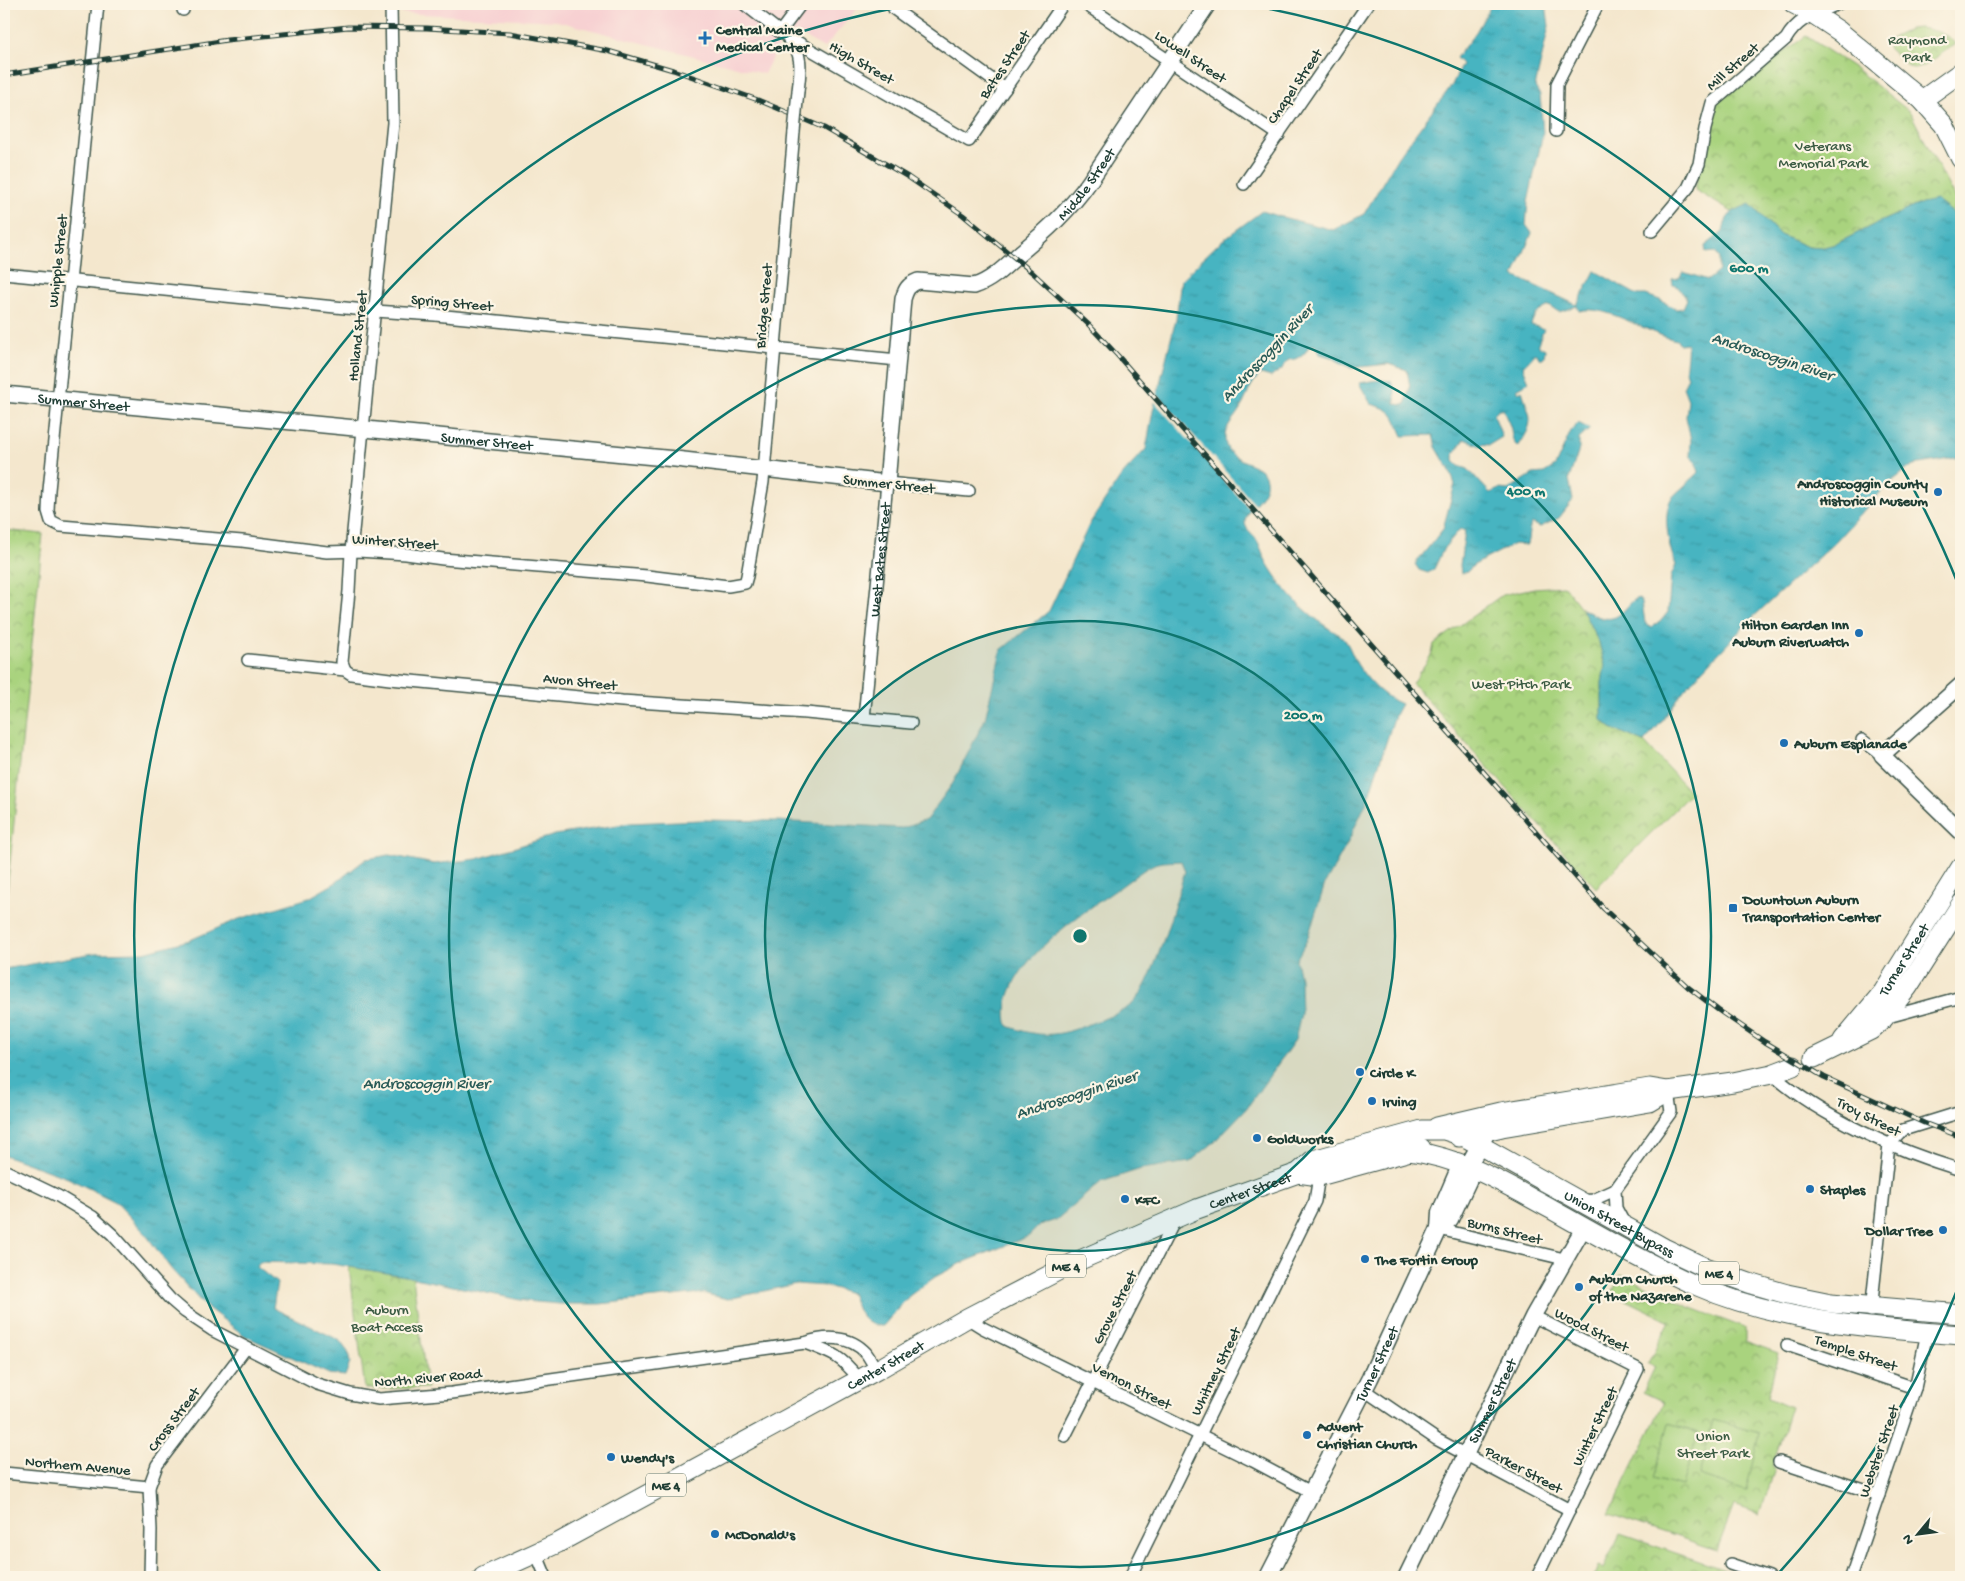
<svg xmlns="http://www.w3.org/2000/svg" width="1965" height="1581" font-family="'Gochi Hand',sans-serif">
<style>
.built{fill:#f7cfd1}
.park{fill:url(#park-crowns);stroke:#648859}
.pitch{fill:#a9d37e;stroke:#648859}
.water{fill:url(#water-ripples);stroke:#32787a;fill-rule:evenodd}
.pier{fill:#f4e7cd}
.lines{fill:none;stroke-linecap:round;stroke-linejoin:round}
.minor-casing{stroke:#3f564b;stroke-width:14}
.tertiary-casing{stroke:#3f564b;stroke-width:18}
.secondary-casing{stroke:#3f564b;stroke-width:19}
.trunk-casing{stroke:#3f564b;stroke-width:21}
.minor{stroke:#fff;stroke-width:11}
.tertiary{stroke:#fff;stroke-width:15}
.secondary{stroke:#fff;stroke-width:16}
.trunk{stroke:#fff;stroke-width:19}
.rail-casing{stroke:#1f3d34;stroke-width:5}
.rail{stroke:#fcf5e5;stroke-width:3;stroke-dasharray:9;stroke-linecap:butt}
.minor-bridge-casing{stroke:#3f564b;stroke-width:14;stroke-linecap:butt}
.minor-bridge{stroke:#fff;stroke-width:11}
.ring{fill:none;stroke:#0f766e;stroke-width:2.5}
.poi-dot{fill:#1f6fb2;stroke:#fcf5e5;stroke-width:2}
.labels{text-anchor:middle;stroke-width:4.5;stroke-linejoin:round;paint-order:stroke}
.shield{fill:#fcf5e5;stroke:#617469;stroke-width:1}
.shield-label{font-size:14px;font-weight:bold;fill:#1f3d34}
.poi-label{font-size:15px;font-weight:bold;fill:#1f3d34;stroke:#fcf5e5;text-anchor:start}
.park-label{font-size:15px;fill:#3b5b43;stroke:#fcf5e5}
.street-label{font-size:15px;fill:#1f3d34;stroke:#fcf5e5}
.water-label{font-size:16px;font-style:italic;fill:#295b57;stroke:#fcf5e5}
.centre{fill:#0f766e;stroke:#fcf5e5;stroke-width:2.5}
.ring-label{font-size:15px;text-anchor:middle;font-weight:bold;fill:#0f766e;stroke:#fcf5e5;stroke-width:4.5;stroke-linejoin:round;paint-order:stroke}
</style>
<defs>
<pattern id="park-crowns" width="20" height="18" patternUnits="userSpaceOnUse" patternTransform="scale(1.25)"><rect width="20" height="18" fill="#a9d37e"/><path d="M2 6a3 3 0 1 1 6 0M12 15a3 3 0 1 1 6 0" fill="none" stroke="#89ac68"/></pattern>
<pattern id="water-ripples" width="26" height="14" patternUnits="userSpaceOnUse" patternTransform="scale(1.25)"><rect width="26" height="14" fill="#46b4c1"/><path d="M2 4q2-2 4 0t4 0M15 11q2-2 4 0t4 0" fill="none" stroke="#3a949e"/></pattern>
</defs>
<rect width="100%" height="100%" fill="#fcf5e5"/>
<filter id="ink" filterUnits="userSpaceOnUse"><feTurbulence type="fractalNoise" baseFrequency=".02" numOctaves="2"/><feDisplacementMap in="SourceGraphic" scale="10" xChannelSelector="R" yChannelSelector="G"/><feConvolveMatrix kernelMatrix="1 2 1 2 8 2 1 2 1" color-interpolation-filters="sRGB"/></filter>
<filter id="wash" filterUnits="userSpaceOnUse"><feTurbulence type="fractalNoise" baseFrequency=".0096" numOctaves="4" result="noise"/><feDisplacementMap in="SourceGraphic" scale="20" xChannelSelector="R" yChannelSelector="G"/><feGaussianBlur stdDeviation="1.12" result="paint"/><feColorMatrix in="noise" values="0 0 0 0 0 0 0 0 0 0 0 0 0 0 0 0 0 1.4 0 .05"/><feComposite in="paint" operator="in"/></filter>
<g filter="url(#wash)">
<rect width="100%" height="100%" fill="#f4e7cd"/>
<!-- built -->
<polygon class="built" points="400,4 861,4 824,48 796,32 779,44 764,74 557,21 401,13"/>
<!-- park -->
<g class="park">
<path d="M1919,28C1934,30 1946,32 1955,44L1924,66L1915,69L1907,65L1888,48L1890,39L1910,29Z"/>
<polygon points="1806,36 1856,69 1910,112 1961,210 1961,219 1953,213 1922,203 1875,224 1836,244 1820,248 1808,247 1780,235 1750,204 1732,212 1695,190 1712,103"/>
<polygon points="4,530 43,534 4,922"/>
<polygon points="1564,586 1582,609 1599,643 1605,665 1602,683 1602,720 1611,728 1644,742 1691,793 1596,888 1412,683 1432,654 1434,644 1502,595 1534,588"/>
<polygon points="349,1267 413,1277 427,1388 365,1389"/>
<polygon points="1621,1274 1689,1307 1745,1328 1745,1341 1778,1353 1768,1397 1791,1407 1772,1467 1775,1469 1760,1514 1734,1505 1717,1550 1609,1514 1664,1402 1643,1392 1655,1367 1648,1363 1670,1321 1612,1293"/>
<polygon points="1620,1534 1734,1573 1733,1577 1594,1577 1598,1567 1603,1569"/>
</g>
<!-- pitch -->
<g class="pitch">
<polygon points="1713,1420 1759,1433 1746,1491 1699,1476"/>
<polygon points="1669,1424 1698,1433 1682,1486 1653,1478"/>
</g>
<!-- water -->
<path class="water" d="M1492,4H1546L1549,26L1535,87L1540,95L1543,133L1528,202L1526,225L1532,233L1514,276L1577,305L1595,271L1637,295H1646L1660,300L1676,309L1683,308L1687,299L1678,287L1673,285L1672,279L1679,278L1683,272L1708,280L1719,271V258L1715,252L1706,253L1705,246L1723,232C1726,213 1733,211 1750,204L1780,235L1808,247L1820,248L1836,244L1875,224L1922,203L1936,200L1961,219V457L1913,465L1887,485L1834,543L1752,618L1684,690L1659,725L1644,742L1611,728L1602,720V683L1605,665L1599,643L1582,609C1599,617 1612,626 1626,608C1631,603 1632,600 1639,598L1642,602L1645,623L1651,627L1660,622L1668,612L1671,576L1676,565C1669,549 1662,515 1671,499C1672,496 1695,477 1699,472L1695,461L1690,456L1691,440L1686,417L1688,400L1683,387L1688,377C1683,367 1689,355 1687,343L1679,344L1677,340C1649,335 1606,303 1579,311L1577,306L1559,312L1549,306C1539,311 1534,314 1531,325L1544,329L1538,343L1539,346L1545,349L1544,357L1540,359L1536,353L1523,367L1529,382L1517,389L1519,392L1522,390L1523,394C1532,420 1534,423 1518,447C1512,442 1512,436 1511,429C1509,422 1505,416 1503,409H1498L1494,415L1502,437L1489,445L1482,444L1481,446L1464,439L1454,454V461L1459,466L1468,469L1490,493L1499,489L1508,490L1533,474L1544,473L1555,466L1571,431L1578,423L1590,429L1579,439V449L1569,479L1573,500L1559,518L1540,527L1532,523C1528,529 1529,537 1527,545L1514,544L1474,565L1467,572L1461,574L1460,565L1465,531L1460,529L1444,548L1434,569L1428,573L1419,570L1415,564L1443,529L1455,484L1449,469L1436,447L1433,435L1403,436C1394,416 1395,410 1371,404L1359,383L1379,380L1391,381L1395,391V404L1405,405L1410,387L1407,370L1388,364L1351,368L1331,357L1320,354L1315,345L1309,346C1304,356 1300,359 1288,360L1282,369L1271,377L1261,374C1247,387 1249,395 1240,409C1235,418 1226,425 1225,436C1223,465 1263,459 1266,479C1269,498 1245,507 1245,522C1245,529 1252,533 1255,537C1260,544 1262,553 1266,561C1275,577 1287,593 1301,606C1309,613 1318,621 1327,627C1333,632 1341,634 1345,640C1350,647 1353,657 1357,664C1367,680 1383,697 1401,704L1395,715L1367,801L1347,844L1325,884L1307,940L1296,960L1300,978L1301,1014L1295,1040L1246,1109L1212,1144L1190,1162L1141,1169L1101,1182L1056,1220L1040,1225L1029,1236L962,1263L935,1277L909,1296L883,1326C861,1326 858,1310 851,1293L826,1286L796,1284L728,1299L701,1293L600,1304H560L525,1301L405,1276L332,1264L260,1262L257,1267L277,1283L273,1308L339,1340L348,1352L350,1363L345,1376L329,1374L245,1336L204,1305L171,1269L144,1232L116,1202L68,1178L4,1155V969L94,953L144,952L190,940L239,919L309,898L335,883L366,859L389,855L434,864L477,859L555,835L630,823L702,820L777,821L903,828L926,820L953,783L985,719L1001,650L1049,611L1090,523L1122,475L1146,449L1153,411L1176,319L1181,280L1220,242L1262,211C1285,219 1309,223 1333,230L1364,214L1398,157L1452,85L1462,64L1456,58L1476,32ZM1181,861L1185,871C1176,899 1152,990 1131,1005C1119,1014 1103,1019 1089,1024C1058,1037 1040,1038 1008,1026C992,971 1081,914 1119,888C1129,881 1148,865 1158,863C1165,861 1174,862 1181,861Z"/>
<!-- pier -->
<polygon class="pier" points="1155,392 1257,507 1252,512 1153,400"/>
</g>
<g filter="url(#ink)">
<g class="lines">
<defs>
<g id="minor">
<polyline points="98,4 49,490 48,511 51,521 61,526 242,541 327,552 358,551 406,554 443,559 647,576 728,586 745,583 747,576 763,482 794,132"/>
<polyline points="744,4 780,32 969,141 1063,4"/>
<polyline points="891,4 894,9 1005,89"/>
<polyline points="1085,4 1279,135"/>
<polyline points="183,10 183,4"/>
<polyline points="780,32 801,4"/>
<path d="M789,40C804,53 800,73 798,91"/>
<polyline points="1556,131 1557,84 1598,4"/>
<polyline points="1244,184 1368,4"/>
<path d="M1652,231L1688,188L1699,164L1705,129L1712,103L1786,39C1799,17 1816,14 1838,4"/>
<polyline points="4,274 375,311 435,315 898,360"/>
<polyline points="248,660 345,670 351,674 390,679 622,701 806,713 911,723"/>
<polyline points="345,670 342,662 349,591 351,552 393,123 391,4"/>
<path id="s1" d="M864,718L887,483L969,491"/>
<polyline points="1862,740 1882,755"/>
<polyline points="1884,1018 1961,997"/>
<path d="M1772,1074C1821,1118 1898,1151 1961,1170"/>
<path d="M4,1170L58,1196L93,1217L113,1235L170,1299L185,1312L212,1330L317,1384L350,1394L379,1399L452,1393L805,1343C825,1336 850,1335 866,1353C870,1358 873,1365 877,1370"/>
<polyline points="1615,1190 1616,1208 1624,1223"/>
<polyline points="1581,1201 1593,1200 1615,1190 1671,1112 1668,1091"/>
<polyline points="1439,1229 1564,1259"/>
<polyline points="1871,1311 1889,1145 1903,1130 1961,1112"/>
<polyline points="1533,1316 1638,1369 1537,1577"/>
<polyline points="967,1318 983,1328 1253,1461 1311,1492"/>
<path d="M805,1343C832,1353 841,1356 859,1379"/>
<polyline points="1787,1345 1915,1388"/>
<polyline points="1364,1390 1436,1439 1570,1510"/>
<polyline points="1065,1436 1176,1218"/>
<polyline points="1779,1462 1879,1495"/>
<polyline points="4,1473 149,1487"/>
<polyline points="536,1553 546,1577"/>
<polyline points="1730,1564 1769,1577"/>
<polyline points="150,1577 151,1530 149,1487 157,1465 246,1348"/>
<polyline points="1130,1577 1315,1201 1319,1176"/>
<polyline points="1851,1577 1915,1388 1927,1333"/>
</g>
<g id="tertiary">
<path id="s2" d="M4,394L675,459L887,483L903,299C906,289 908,285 918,281L974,286C991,281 1006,266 1019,254C1045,232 1070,210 1090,181L1208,4"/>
<polyline points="1961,685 1882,755 1961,832"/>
<path id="s3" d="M1406,1577L1533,1316L1584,1227"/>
</g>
<g id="secondary">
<polyline points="1439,1229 1450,1219 1468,1181 1470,1176 1468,1166"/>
<path id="s4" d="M1268,1577L1370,1378L1439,1229L1440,1213L1458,1171L1468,1166L1486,1134"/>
</g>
<g id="trunk">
<polyline points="1794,4 1815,15 1839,31 1922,100 1944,125 1961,159"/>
<polyline points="1922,100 1961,72"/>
<path id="s5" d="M1843,1040L1883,992L1961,867"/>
<polyline points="1814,1058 1871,1030 1884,1018 1908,987 1961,904"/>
<polyline points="1437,1127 1501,1112 1650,1088 1668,1091 1733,1082 1772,1074 1793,1066"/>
<polyline points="1459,1137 1502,1127 1650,1102 1668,1091"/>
<path d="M1410,1151C1465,1159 1501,1182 1549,1208C1597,1235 1645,1263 1695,1285C1780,1322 1871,1328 1961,1335"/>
<polyline points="1298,1173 1319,1176 1421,1148"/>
<path id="s6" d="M483,1577L558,1543L877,1370L967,1318L1071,1264L1197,1209L1298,1173L1313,1160L1422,1130H1444L1463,1136L1664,1248L1704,1267L1749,1283L1787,1294L1831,1303L1961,1314"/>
</g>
</defs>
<!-- minor casing -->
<use href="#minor" class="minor-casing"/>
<!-- tertiary casing -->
<use href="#tertiary" class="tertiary-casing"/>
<!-- secondary casing -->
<use href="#secondary" class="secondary-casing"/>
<!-- trunk casing -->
<use href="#trunk" class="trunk-casing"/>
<!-- minor -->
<use href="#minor" class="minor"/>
<!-- tertiary -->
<use href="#tertiary" class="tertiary"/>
<!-- secondary -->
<use href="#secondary" class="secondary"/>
<!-- trunk -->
<use href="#trunk" class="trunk"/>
<defs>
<polyline id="rail" points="4,75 227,40 348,27 427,28 510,33 608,51 673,70 758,100 824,128 908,177 963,215 1033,273 1088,324 1118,356 1604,909 1688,987 1718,1010 1765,1042 1824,1077 1924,1123 1961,1137"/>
</defs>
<!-- rail casing -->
<use href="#rail" class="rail-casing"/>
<!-- rail -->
<use href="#rail" class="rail"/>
<defs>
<polyline id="minor-bridge" points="794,132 798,91"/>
</defs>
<!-- minor-bridge casing -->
<use href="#minor-bridge" class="minor-bridge-casing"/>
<!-- minor-bridge -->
<use href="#minor-bridge" class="minor-bridge"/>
</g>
</g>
<!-- distance rings -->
<circle cx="1080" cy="936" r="315" fill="#0f766e" fill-opacity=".12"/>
<g class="ring">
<circle cx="1080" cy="936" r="315"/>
<circle cx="1080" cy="936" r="631"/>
<path d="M1960 1283A946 946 0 0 1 1777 1575M383 1575A946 946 0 0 1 916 4M1244 4A946 946 0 0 1 1960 589"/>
</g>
<!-- markers -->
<g class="poi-dot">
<path d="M702.5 30.5h5v5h5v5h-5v5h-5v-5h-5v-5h5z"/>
<circle cx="1938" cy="492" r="5"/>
<circle cx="1859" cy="633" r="5"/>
<circle cx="1784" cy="743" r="5"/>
<rect x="1728" y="903" width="10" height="10" rx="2.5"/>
<circle cx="1360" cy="1072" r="5"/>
<circle cx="1372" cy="1101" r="5"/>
<circle cx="1257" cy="1138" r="5"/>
<circle cx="1810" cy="1189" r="5"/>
<circle cx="1125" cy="1199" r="5"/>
<circle cx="1943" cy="1230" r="5"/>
<circle cx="1365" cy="1259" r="5"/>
<circle cx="1579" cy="1287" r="5"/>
<circle cx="1307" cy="1435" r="5"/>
<circle cx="611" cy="1457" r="5"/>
<circle cx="715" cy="1534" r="5"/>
</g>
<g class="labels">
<!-- shield labels -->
<g class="shield">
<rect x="1046" y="1254.5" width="40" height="23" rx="4"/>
<rect x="1699" y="1261.5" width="40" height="23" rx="4"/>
<rect x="646" y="1473.5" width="40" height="23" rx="4"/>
</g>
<g class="shield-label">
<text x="1066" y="1271">ME 4</text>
<text x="1719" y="1278">ME 4</text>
<text x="666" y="1490">ME 4</text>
</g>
<!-- poi labels -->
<g class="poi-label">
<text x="716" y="34">Central Maine<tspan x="716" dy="17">Medical Center</tspan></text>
<text x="1928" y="488" text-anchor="end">Androscoggin County<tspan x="1928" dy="17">Historical Museum</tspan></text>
<text x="1849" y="629" text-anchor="end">Hilton Garden Inn<tspan x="1849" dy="17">Auburn Riverwatch</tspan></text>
<text x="1794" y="748">Auburn Esplanade</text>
<text x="1743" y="904">Downtown Auburn<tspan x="1743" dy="17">Transportation Center</tspan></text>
<text x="1370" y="1077">Circle K</text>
<text x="1382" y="1106">Irving</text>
<text x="1267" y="1143">Goldworks</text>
<text x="1820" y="1194">Staples</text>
<text x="1135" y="1204">KFC</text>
<text x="1933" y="1235" text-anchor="end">Dollar Tree</text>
<text x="1375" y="1264">The Fortin Group</text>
<text x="1589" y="1283">Auburn Church<tspan x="1589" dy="17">of the Nazarene</tspan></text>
<text x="1317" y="1431">Advent<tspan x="1317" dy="17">Christian Church</tspan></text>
<text x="621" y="1462">Wendy's</text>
<text x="725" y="1539">McDonald's</text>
</g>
<!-- park labels -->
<g class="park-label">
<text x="1917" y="44">Raymond<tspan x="1917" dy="17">Park</tspan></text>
<text x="1823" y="150">Veterans<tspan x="1823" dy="17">Memorial Park</tspan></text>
<text x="1521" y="688">West Pitch Park</text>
<text x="387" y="1314">Auburn<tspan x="387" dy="17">Boat Access</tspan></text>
<text x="1713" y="1440">Union<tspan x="1713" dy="17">Street Park</tspan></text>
</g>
<!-- street labels -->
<g class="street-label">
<text transform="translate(1191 56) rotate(34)" y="5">Lowell Street</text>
<text transform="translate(862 62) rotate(30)" y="5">High Street</text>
<text transform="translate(1004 64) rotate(-56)" y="5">Bates Street</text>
<text transform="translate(1732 66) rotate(-41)" y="5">Mill Street</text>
<text transform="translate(1294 86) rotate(-56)" y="5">Chapel Street</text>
<text dy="5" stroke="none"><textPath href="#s2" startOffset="1306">Middle Street</textPath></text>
<text transform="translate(57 261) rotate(-84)" y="5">Whipple Street</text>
<text transform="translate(452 302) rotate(5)" y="5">Spring Street</text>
<text transform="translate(763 306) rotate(-85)" y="5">Bridge Street</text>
<text transform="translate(357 336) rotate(-84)" y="5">Holland Street</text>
<text dy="5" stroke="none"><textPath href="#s2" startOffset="80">Summer Street</textPath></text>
<text dy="5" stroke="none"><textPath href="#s2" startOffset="485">Summer Street</textPath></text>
<text transform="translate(889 483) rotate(6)" y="5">Summer Street</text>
<text transform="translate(395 541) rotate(4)" y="5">Winter Street</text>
<text dy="5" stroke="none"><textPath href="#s1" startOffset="159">West Bates Street</textPath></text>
<text transform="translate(580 681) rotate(6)" y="5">Avon Street</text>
<text dy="5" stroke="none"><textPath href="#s5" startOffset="101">Turner Street</textPath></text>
<text transform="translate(1869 1116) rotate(27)" y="5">Troy Street</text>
<text dy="5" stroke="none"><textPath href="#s6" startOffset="860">Center Street</textPath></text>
<text dy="5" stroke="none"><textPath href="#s6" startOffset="1265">Union Street Bypass</textPath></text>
<text transform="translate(1505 1230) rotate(14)" y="5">Burns Street</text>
<text transform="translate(1114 1307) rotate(-63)" y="5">Grove Street</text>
<text transform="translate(1592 1329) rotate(27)" y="5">Wood Street</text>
<text transform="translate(1856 1352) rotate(19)" y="5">Temple Street</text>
<text dy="5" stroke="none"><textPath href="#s6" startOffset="455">Center Street</textPath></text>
<text dy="5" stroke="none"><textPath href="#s4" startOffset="239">Turner Street</textPath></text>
<text transform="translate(1215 1371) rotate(-64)" y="5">Whitney Street</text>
<text transform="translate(428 1377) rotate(-5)" y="5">North River Road</text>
<text transform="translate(1132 1385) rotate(27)" y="5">Vernon Street</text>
<text dy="5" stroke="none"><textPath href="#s3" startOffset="196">Summer Street</textPath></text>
<text transform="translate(173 1419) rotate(-53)" y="5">Cross Street</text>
<text transform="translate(1594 1426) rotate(-64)" y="5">Winter Street</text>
<text transform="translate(1878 1451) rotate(-71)" y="5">Webster Street</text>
<text transform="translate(78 1465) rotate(5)" y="5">Northern Avenue</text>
<text transform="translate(1524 1469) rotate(28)" y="5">Parker Street</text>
</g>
<!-- water labels -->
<g class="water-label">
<text transform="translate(1266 352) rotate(-47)" y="6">Androscoggin River</text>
<text transform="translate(1773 355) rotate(18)" y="6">Androscoggin River</text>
<text x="426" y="1088">Androscoggin River</text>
<text transform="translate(1076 1093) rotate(-18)" y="6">Androscoggin River</text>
</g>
</g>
<circle cx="1080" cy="936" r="8" class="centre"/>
<g class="ring-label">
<text x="1749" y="272">600 m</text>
<text x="1526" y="495">400 m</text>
<text x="1303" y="719">200 m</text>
</g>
<!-- margin -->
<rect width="1965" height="1581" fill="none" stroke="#fcf5e5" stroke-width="20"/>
<!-- north arrow -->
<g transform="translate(1918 1534) rotate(241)" stroke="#fcf5e5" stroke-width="4" paint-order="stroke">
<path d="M0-4L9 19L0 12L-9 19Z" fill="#1f3d34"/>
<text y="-8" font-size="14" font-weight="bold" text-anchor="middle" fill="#1f3d34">N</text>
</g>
</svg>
